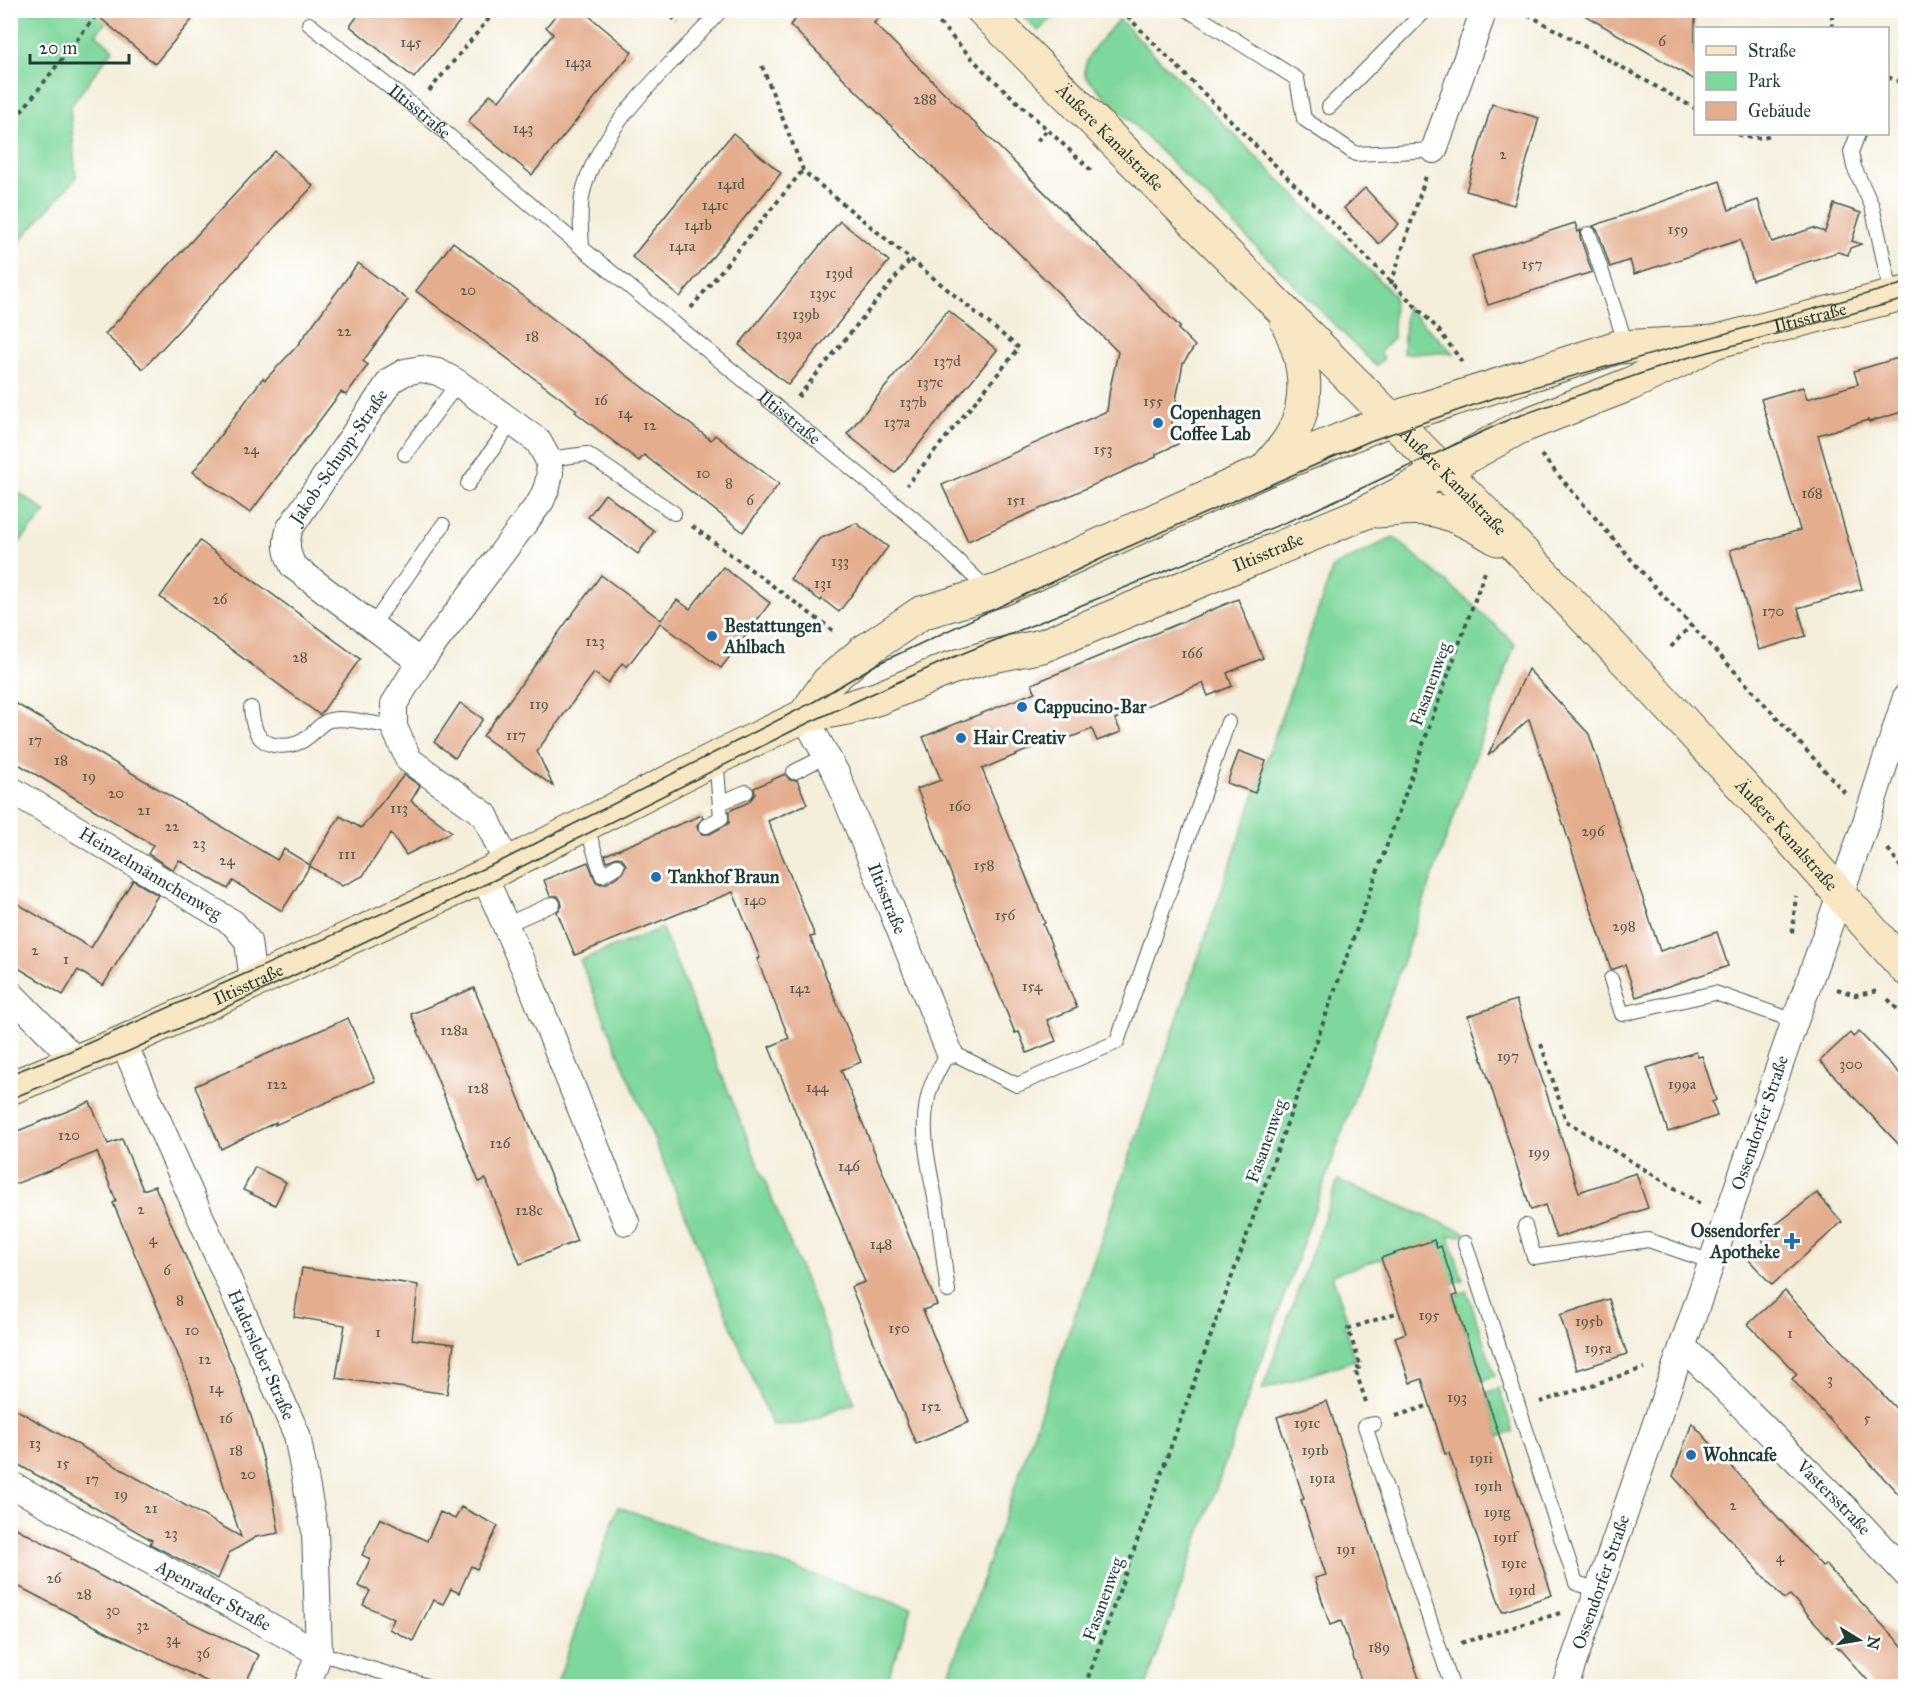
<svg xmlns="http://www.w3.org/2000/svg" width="1916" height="1697" font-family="'IM FELL Great Primer',serif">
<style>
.green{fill:#7ed79c;stroke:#4e8a68;stroke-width:1.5}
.building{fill:#e4ad8e}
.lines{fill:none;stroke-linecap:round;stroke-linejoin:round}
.lane-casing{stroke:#3f584d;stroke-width:16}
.street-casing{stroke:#3f584d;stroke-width:28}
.secondary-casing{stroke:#3f584d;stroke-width:35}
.path{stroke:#3f584d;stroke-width:4;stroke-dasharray:4.5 4.5;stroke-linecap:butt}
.lane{stroke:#fff;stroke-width:14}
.street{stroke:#fff;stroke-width:26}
.secondary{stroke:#f9e7c3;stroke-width:33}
.tram{stroke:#1f3d34;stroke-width:1.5}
.poi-dot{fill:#1f6fb2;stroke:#fff;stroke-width:2}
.labels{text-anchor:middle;stroke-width:6;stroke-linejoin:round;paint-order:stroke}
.number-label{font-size:15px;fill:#50594a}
.street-label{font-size:18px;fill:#1f3d34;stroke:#fff}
.poi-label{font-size:18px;font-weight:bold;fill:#1f3d34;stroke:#fff;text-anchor:start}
</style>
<rect width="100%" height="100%" fill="#fff"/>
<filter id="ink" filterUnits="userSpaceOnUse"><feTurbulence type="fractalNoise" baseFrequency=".0167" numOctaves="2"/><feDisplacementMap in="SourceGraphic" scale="12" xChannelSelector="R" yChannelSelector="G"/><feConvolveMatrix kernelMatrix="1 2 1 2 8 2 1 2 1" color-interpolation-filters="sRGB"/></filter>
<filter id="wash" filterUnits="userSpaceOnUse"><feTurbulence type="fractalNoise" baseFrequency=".008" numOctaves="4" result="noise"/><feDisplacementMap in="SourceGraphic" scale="24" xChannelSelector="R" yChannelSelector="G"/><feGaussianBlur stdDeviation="1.35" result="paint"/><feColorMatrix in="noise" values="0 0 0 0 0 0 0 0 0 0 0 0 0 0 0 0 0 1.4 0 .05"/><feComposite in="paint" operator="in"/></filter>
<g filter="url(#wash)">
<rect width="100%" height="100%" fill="#f4eedb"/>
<!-- green -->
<g class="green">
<polygon points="11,11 115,11 96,34 113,49 70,107 76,178 11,251"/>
<polygon points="1018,11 1061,11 1038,31"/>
<path d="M1119,19L1394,295L1393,338L1380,352L1384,358L1376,366L1086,77C1078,59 1108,33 1119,19Z"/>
<polygon points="1406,307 1453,353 1403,353"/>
<polygon points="11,487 46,512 11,552"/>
<polygon points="1394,537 1473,605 1515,644 1146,1686 945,1686 1102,1237 1333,567"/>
<polygon points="662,928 855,1403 801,1424 772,1425 580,960"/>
<polygon points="1338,1180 1471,1235 1449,1236 1463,1280 1449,1284 1434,1241 1332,1275 1349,1325 1344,1326 1355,1360 1262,1390"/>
<polygon points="1467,1291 1495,1376 1481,1381 1453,1296"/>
<polygon points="1499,1388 1513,1432 1499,1436 1485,1393"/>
<polygon points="618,1507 912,1609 885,1686 556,1686"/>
</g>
<g id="blocks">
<!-- building -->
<g class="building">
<polygon points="91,10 200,10 155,64"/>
<polygon points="362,10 469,10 414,78 350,26"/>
<polygon points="560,10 582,10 632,52 532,175 468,122 490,94 499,101 553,34 546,27"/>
<polygon points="805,10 886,10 874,23 1180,327 1178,329 1195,346 1183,363 1172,422 1178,444 1156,454 1156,457 968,541 942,485 1107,411 1110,388 1118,352 790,25"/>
<polygon points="1576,10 1695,10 1695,80"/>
<polygon points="1492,104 1539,118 1514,205 1466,191"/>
<polygon points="733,133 781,173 680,297 632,257"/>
<polygon points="275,151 313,186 143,369 105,334"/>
<polygon points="1720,181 1729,210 1758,200 1772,242 1813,228 1825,232 1834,204 1861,213 1852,241 1861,244 1850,248 1848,255 1838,252 1752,280 1740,240 1634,274 1630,260 1610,267 1598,231 1593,226"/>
<polygon points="1365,188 1399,224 1379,244 1344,208"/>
<polygon points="840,221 889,261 788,385 739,345"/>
<polygon points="1575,223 1578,232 1581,230 1580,237 1592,272 1488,305 1472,256"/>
<polygon points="453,242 711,440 715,435 779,484 743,532 644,455 639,461 575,412 577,410 416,291"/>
<polygon points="358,263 408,300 363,361 368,365 346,395 341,392 250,513 193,472 263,378 265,380 297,346"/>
<polygon points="948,310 997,350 895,473 847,434"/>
<polygon points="1905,356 1905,411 1869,422 1868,420 1818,435 1862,589 1798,608 1806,636 1759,650 1730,550 1800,530 1761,399 1803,387 1807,399 1858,384 1854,371"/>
<polygon points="605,494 654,531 638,554 588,517"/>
<polygon points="856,523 888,547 839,612 822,599 821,601 790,579 819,539"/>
<polygon points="200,541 360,659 320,715 160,597"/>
<polygon points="723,567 770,603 721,668 660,623 627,667 622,663 608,683 594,673 537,751 553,786 483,736 601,575 661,620 677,600 690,609"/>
<polygon points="1238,599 1263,658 1227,673 1232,686 1208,696 1203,683 1115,719 1121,732 1097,741 1092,729 1056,743 1054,739 982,769 1045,923 1043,924 1077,1008 1047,1020 1056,1041 1027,1053 1019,1032 1015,1033 917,789 941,780 923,737 1035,692 1032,684"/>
<polygon points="1528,669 1589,734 1660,951 1717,932 1728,966 1636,997 1625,965 1611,970 1529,719 1488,756"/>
<polygon points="10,700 277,860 284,849 310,865 340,816 361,828 404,775 420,786 411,801 452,832 406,855 391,833 363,876 342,886 310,866 282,911 233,881 228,889 179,860 173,870 148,854 153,845 10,759"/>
<polygon points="460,703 483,719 455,758 434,742"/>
<polygon points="1239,751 1266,761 1255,793 1227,783"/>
<polygon points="785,774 790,780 797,780 807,804 768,821 815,936 810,937 861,1062 841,1070 937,1305 923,1310 969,1422 916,1444 851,1287 865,1282 769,1047 789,1038 757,959 760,958 733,892 575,955 557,912 562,906 561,901 558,896 550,896 544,880 588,862 596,882 601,884 607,883 622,873 626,865 622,858 617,857 607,861 605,855 702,815 703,818 697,825 698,830 702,834 710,834 729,823 729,811 749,802 755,794 754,788"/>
<polygon points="133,880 158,895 103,986 78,970 63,995 10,963 10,899 91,948"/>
<polygon points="474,988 577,1241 520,1264 486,1179 479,1182 411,1014"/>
<polygon points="1516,1000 1579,1192 1636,1173 1648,1208 1556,1238 1545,1205 1531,1210 1468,1016"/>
<polygon points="348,1018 375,1081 275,1125 276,1122 221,1149 195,1086"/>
<polygon points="1859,1032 1905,1079 1905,1151 1820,1061 1850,1033 1853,1037"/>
<polygon points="1696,1052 1698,1057 1702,1056 1716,1100 1712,1102 1717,1116 1668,1132 1647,1068"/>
<polygon points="90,1102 108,1144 122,1139 143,1190 155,1186 236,1373 252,1419 272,1491 279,1533 256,1537 229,1553 218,1579 150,1544 152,1540 10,1460 10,1406 241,1537 189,1381 113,1203 116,1201 97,1152 10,1186 10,1134"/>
<polygon points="255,1167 286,1182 275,1205 243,1190"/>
<polygon points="1817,1193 1842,1222 1772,1285 1749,1260 1765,1245 1761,1236"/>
<polygon points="1434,1240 1437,1248 1441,1246 1457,1295 1453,1296 1552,1595 1502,1612 1449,1453 1445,1454 1422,1379 1410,1383 1395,1337 1406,1333 1381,1258"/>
<polygon points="302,1268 418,1285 412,1339 454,1344 447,1394 336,1378 345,1325 294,1317"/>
<polygon points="1785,1291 1905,1418 1905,1501 1792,1379 1797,1374 1748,1324"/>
<polygon points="1609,1299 1627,1354 1577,1370 1560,1315"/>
<polygon points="1327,1401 1419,1679 1414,1680 1416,1686 1363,1686 1341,1621 1330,1625 1315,1578 1326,1575 1301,1500 1304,1499 1277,1417"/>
<polygon points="1692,1423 1822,1566 1825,1564 1905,1649 1905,1686 1873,1686 1790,1595 1784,1599 1673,1476"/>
<polygon points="461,1507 498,1526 477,1569 471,1566 459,1593 451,1589 443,1604 433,1600 413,1641 389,1629 394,1619 363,1605 370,1591 358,1586 370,1559 362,1555 380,1518 427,1541 440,1512 455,1519"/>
<polygon points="10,1525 71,1557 70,1559 138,1597 259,1655 244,1686 216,1686 112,1635 10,1582"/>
</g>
</g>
</g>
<g filter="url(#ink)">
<use href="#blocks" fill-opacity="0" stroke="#3f584d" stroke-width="1.5"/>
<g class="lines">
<defs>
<g id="lane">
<polyline points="1188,10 1297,79 1304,119 1356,154 1434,150"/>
<path id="s1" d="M309,24L415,107L582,248L893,502L914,519L989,591"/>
<polyline points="1329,107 1426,10"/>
<polyline points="1858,134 1851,152 1854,167 1872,206 1892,297"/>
<polyline points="1589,234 1627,347"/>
<path d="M582,248C581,229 579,210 583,192C600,123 674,63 721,10"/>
<polyline points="405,454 458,383"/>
<polyline points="548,459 587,454 674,513"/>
<polyline points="468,484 512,422"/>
<polyline points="372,626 443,525"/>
<path d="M251,708C252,717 253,727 258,735C269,750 295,748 308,737C315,732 321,722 330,720C347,716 376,725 394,727"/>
<polyline points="794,772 826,756"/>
<polyline points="720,803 746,792"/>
<polyline points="586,825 602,875 617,866"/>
<polyline points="706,826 721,818 717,770 712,760"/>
<polyline points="505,925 553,904"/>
<polyline points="1611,979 1622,1014 1715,993 1795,1021"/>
<polyline points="1525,1226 1534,1257 1648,1240 1712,1262"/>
<polyline points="1465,1243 1576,1583 1599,1590"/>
<path d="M948,1291C944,1263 941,1236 937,1208C931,1175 920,1136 927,1102C930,1083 940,1067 949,1051L1017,1085L1117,1042L1228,722"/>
<polyline points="1374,1424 1365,1426 1452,1686"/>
<polyline points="319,1653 427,1686"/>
</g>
<g id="street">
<polyline points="1434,150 1484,10"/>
<path id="s2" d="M420,662L293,566C286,552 285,543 290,528L391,380L405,372L421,369L438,372L458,383L538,441L548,459L550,473L547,487L541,501L420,662L394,704V727L409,760L485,815L507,864"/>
<path id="s3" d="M804,716L836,773L949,1051"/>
<path id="s4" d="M10,789L233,923L248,941L253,982"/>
<polyline points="484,876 529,979 626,1222"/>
<polyline points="10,993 68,1052 74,1062"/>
<path id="s5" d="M123,1042L297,1435L315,1531L319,1653L307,1686"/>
<path id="s6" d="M1683,1347L1846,1509L1906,1574"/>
<path id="s7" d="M10,1484L319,1653"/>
<path id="s8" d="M1565,1686L1795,1021L1866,822L1906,697"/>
</g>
<g id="secondary">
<path id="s9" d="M983,10L1483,511L1652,688L1781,828L1906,969"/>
<path d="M1266,469C1275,457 1288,445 1294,431C1311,395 1304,356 1287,322"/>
<path d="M1377,511C1395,510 1416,506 1434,510C1457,515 1478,527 1498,539"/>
<path id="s10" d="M804,716L828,682L862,653L921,613L1000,590L1264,471L1391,419L1618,347L1714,342L1906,293"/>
<path id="s11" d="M10,1088L123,1042L484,876L712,760L804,716L847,708L879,698L948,669L988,657L1042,646L1366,512L1411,488L1518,428L1630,384L1683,359L1714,342"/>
</g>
</defs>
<!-- lane casing -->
<use href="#lane" class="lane-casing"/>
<!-- street casing -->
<use href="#street" class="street-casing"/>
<!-- secondary casing -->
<use href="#secondary" class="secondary-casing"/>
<!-- path -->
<g class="path">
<polyline points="665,10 678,23"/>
<polyline points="927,10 983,70 1092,171"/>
<polyline points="1121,10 1438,329 1463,363"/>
<polyline points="1520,10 1696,109"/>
<polyline points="1832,28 1832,10"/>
<polyline points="762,66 803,170 809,176 1019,348 907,485"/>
<polyline points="1888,77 1906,85"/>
<polyline points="429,91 496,10"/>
<polyline points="10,126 100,10"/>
<path d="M1738,134C1747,139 1763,139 1772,134"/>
<polyline points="1037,141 1048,129"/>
<polyline points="1391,284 1426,176"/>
<polyline points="691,308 803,170"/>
<polyline points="798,397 910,260"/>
<polyline points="1541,455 1654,586 1741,678 1845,793"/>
<polyline points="692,526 835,632"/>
<polyline points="1671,647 1691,625"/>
<polyline points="1888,849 1906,874"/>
<polyline points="1792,933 1796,896"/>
<polyline points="1837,989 1855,995 1879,991"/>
<polyline points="1888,999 1906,1019"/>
<polyline points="1541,1044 1566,1121 1702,1205"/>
<polyline points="1366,1402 1355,1369 1361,1367 1348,1329 1396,1313"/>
<polyline points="1540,1402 1644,1368"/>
<polyline points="1396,1416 1427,1406"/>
<polyline points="1461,1643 1560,1613"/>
<polyline points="1085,1686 1486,569"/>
</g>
<!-- lane -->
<use href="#lane" class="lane"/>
<!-- street -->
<use href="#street" class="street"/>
<!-- secondary -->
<use href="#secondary" class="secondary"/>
<!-- tram -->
<g class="tram">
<polyline points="10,1074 68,1052 505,859 743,738 815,701 877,664 1105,557 1370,441 1491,399 1906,283"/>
<polyline points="10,1099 127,1052 255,994 511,872 808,723 944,661 1306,514 1510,419 1683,359 1906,299"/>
</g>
</g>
</g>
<!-- markers -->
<g class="poi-dot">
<circle cx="1158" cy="423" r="6"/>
<circle cx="712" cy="636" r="6"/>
<circle cx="1022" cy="707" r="6"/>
<circle cx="961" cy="738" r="6"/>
<circle cx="656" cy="877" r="6"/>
<path d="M1789 1232h6v6h6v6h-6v6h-6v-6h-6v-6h6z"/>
<circle cx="1691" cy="1455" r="6"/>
</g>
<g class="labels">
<!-- number labels -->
<g class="number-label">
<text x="1662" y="46">6</text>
<text x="411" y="47">145</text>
<text x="578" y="67">143a</text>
<text x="925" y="104">288</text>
<text x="523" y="133">143</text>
<text x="1503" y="159">2</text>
<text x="731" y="189">141d</text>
<text x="715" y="210">141c</text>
<text x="698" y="230">141b</text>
<text x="1678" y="234">159</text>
<text x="682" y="251">141a</text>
<text x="1532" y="269">157</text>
<text x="839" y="278">139d</text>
<text x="468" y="295">20</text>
<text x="823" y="298">139c</text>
<text x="806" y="319">139b</text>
<text x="344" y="336">22</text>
<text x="789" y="339">139a</text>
<text x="532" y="341">18</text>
<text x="947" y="366">137d</text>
<text x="930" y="387">137c</text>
<text x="601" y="405">16</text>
<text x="1153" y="406">155</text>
<text x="913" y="407">137b</text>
<text x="625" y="418">14</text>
<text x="897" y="427">137a</text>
<text x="650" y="430">12</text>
<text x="251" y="454">24</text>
<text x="1103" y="454">153</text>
<text x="703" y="478">10</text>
<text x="729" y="488">8</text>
<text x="1812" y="498">168</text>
<text x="750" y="505">6</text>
<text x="1016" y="505">151</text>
<text x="840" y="566">133</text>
<text x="823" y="588">131</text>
<text x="220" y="604">26</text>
<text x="1773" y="616">170</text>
<text x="595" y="646">123</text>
<text x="1192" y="658">166</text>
<text x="300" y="662">28</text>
<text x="539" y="709">119</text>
<text x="516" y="740">117</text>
<text x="35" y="745">17</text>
<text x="61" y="765">18</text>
<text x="89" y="781">19</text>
<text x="116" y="798">20</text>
<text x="960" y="811">160</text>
<text x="399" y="813">113</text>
<text x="144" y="815">21</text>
<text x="172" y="831">22</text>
<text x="1593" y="836">296</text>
<text x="199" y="848">23</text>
<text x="347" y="859">111</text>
<text x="227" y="865">24</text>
<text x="984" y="870">158</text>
<text x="755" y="905">140</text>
<text x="1005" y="920">156</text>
<text x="1624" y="931">298</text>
<text x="35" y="955">2</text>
<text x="66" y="964">1</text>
<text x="1032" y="991">154</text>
<text x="800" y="993">142</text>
<text x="454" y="1035">128a</text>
<text x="1508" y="1061">197</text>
<text x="1851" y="1069">300</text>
<text x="277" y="1089">122</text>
<text x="1682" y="1089">199a</text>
<text x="817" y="1092">144</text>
<text x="478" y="1093">128</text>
<text x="69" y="1140">120</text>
<text x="500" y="1148">126</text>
<text x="1539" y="1157">199</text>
<text x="849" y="1171">146</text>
<text x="141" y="1214">2</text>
<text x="529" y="1215">128c</text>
<text x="153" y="1244">4</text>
<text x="881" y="1249">148</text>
<text x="167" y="1275">6</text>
<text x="180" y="1305">8</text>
<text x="1429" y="1320">195</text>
<text x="1589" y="1326">195b</text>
<text x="899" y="1333">150</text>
<text x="192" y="1335">10</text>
<text x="378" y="1337">1</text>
<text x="1790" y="1338">1</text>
<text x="1598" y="1353">195a</text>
<text x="205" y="1364">12</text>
<text x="1830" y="1384">3</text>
<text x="216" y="1393">14</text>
<text x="1457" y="1402">193</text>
<text x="931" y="1411">152</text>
<text x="226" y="1423">16</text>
<text x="1867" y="1423">5</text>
<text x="1307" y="1428">191c</text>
<text x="35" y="1448">13</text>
<text x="236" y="1455">18</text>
<text x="1315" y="1455">191b</text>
<text x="1481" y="1463">191i</text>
<text x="63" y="1468">15</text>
<text x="248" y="1479">20</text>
<text x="1322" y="1483">191a</text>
<text x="92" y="1484">17</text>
<text x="1488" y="1491">191h</text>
<text x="121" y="1499">19</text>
<text x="1733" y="1510">2</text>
<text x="151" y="1513">21</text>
<text x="1497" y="1517">191g</text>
<text x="171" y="1538">23</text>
<text x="1505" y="1542">191f</text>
<text x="1346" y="1554">191</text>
<text x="1780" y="1562">4</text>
<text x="1514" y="1568">191e</text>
<text x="54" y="1583">26</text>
<text x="1522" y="1595">191d</text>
<text x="84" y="1599">28</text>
<text x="113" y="1615">30</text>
<text x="143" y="1630">32</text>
<text x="173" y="1644">34</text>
<text x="1379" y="1652">189</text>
<text x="203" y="1658">36</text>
</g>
<!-- street labels -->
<g class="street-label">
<text dy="6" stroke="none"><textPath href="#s1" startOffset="141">Iltisstraße</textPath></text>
<text dy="6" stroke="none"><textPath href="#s9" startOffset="180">Äußere Kanalstraße</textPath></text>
<text dy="6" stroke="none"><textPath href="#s10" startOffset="1100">Iltisstraße</textPath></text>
<text dy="6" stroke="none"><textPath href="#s1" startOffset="621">Iltisstraße</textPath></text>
<text dy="6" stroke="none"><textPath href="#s2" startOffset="285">Jakob-Schupp-Straße</textPath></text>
<text dy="6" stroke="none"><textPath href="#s9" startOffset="666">Äußere Kanalstraße</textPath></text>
<text dy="6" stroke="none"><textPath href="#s11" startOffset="1371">Iltisstraße</textPath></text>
<text transform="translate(1430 684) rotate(-70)" y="6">Fasanenweg</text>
<text dy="6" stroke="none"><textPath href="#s9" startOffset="1152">Äußere Kanalstraße</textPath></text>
<text dy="6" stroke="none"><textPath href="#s4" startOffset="164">Heinzelmännchenweg</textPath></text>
<text dy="6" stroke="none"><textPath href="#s3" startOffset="201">Iltisstraße</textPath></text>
<text dy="6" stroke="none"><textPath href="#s11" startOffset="260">Iltisstraße</textPath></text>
<text dy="6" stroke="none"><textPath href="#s8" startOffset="596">Ossendorfer Straße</textPath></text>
<text transform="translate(1266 1141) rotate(-70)" y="6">Fasanenweg</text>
<text dy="6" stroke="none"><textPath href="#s5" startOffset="342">Hadersleber Straße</textPath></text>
<text dy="6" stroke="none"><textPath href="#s6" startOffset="213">Vastersstraße</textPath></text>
<text dy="6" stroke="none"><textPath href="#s8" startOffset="110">Ossendorfer Straße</textPath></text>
<text dy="6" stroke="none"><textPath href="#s7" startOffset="232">Apenrader Straße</textPath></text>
<text transform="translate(1103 1599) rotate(-70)" y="6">Fasanenweg</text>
</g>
<!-- poi labels -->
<g class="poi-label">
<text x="1170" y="419">Copenhagen<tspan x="1170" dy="21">Coffee Lab</tspan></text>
<text x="724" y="632">Bestattungen<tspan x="724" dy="21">Ahlbach</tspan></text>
<text x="1034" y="713">Cappucino-Bar</text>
<text x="973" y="744">Hair Creativ</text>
<text x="668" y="883">Tankhof Braun</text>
<text x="1780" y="1237" text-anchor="end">Ossendorfer<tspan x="1780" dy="21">Apotheke</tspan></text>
<text x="1703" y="1461">Wohncafe</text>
</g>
</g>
<!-- margin -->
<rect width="1916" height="1697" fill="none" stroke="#fff" stroke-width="36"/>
<!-- legend -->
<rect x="1694" y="27" width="195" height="108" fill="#ffffff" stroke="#a5b1ae" stroke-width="1.5"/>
<rect x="1706" y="46" width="30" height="9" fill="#f9e7c3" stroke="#a5b1ae" stroke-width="1.5"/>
<text x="1748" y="57" font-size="18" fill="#1f3d34">Straße</text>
<rect x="1706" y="72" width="30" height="18" fill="#7ed79c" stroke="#a5b1ae" stroke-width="1.5"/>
<text x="1748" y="87" font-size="18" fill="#1f3d34">Park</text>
<rect x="1706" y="102" width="30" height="18" fill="#e4ad8e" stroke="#a5b1ae" stroke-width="1.5"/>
<text x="1748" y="117" font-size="18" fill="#1f3d34">Gebäude</text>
<!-- north arrow -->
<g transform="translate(1859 1640) rotate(101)" stroke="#ffffff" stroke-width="4.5" paint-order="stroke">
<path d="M0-4.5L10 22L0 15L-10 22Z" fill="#1f3d34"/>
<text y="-9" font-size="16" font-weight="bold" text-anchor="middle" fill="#1f3d34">N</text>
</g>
<!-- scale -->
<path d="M30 54v9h99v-9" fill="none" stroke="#1f3d34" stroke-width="3"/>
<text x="39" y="54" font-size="18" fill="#1f3d34" stroke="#ffffff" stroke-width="4.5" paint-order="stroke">20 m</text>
</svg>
